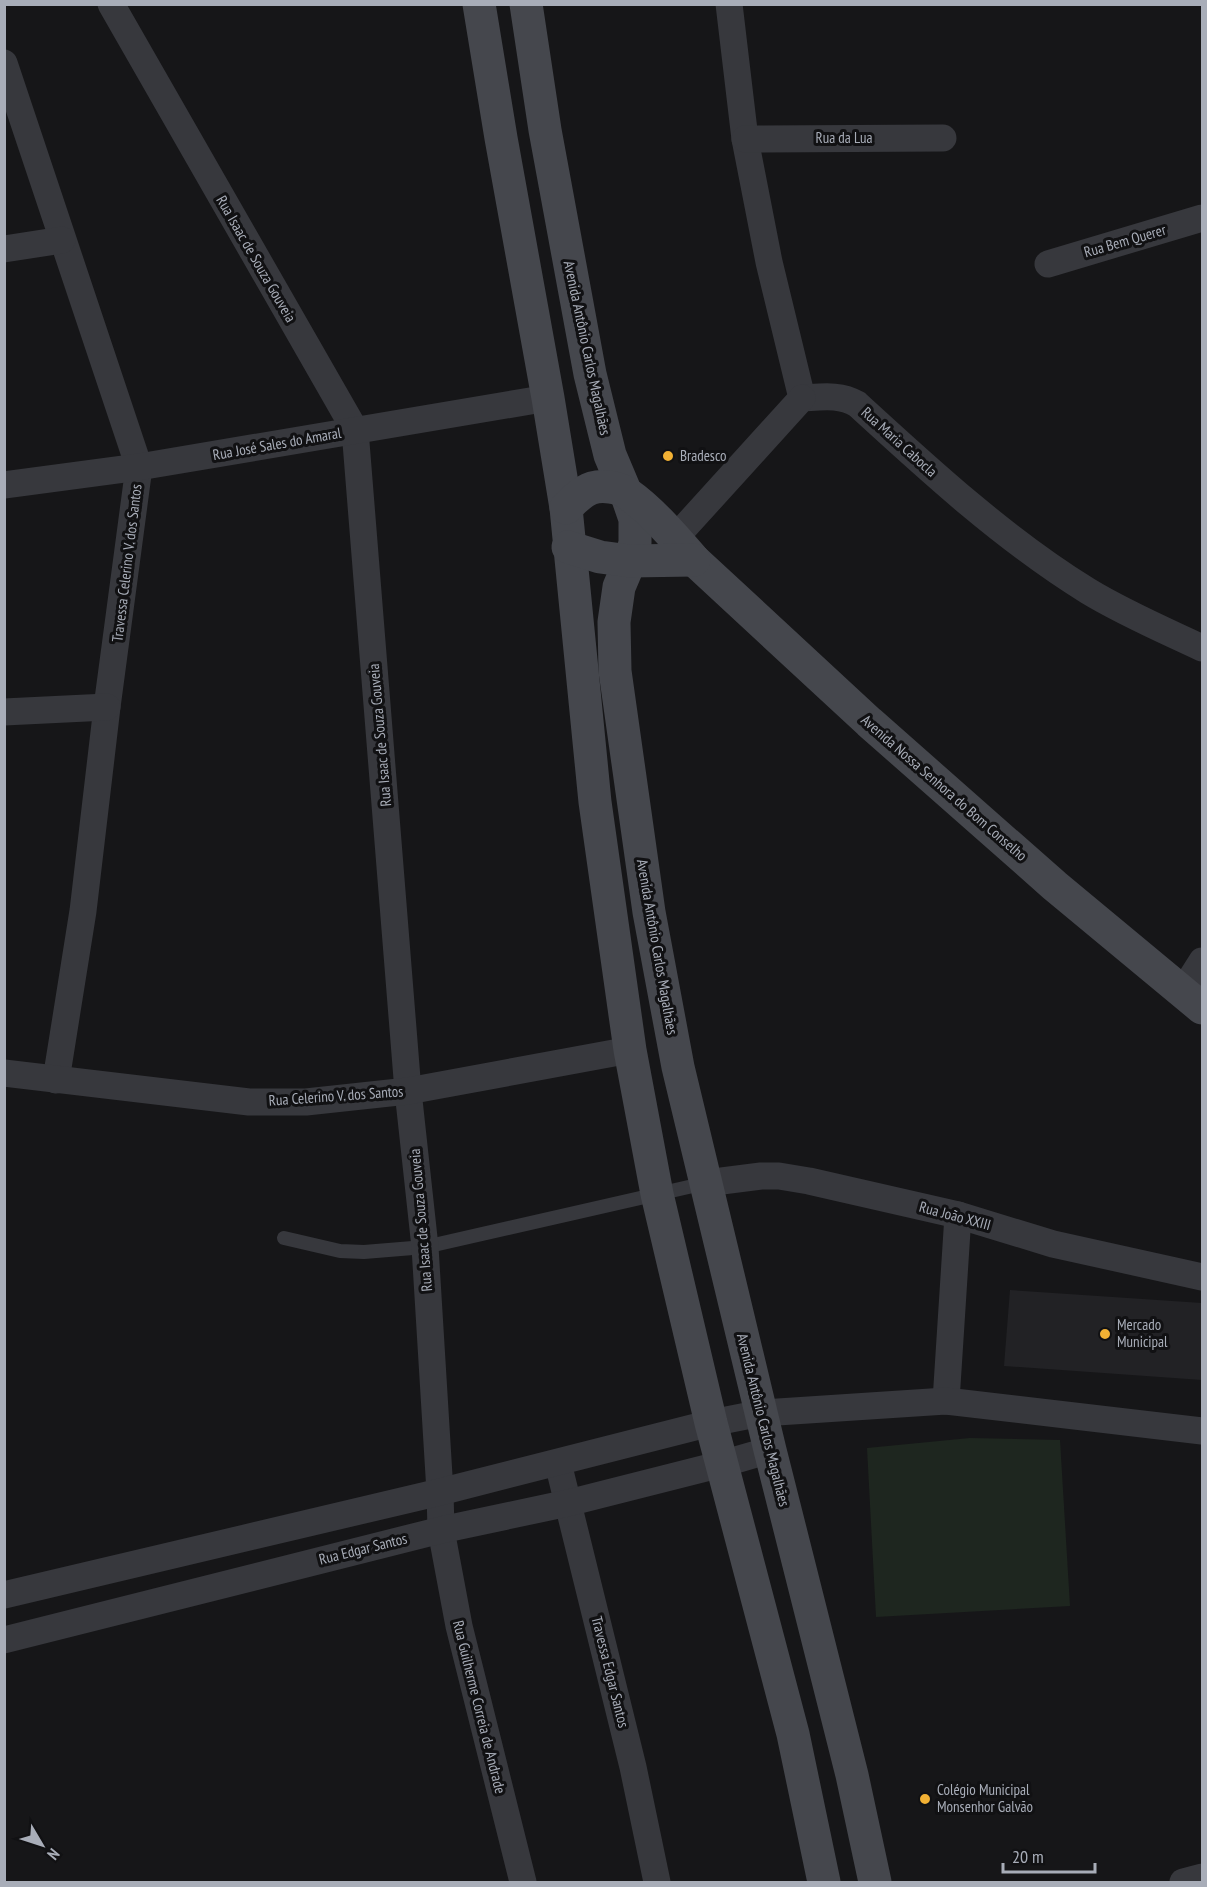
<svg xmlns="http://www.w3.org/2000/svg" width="1207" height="1887" font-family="'PT Sans Narrow',sans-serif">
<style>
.built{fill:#222225}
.green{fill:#1e261f}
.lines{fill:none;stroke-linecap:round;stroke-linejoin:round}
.service{stroke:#37383d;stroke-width:14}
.minor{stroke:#37383d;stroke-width:27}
.secondary{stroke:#45474d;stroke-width:33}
.poi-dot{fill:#f2b134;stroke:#111113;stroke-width:2}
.labels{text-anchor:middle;stroke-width:6;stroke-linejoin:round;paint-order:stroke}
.street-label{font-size:15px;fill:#a8adb8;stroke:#111113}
.poi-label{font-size:15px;fill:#a8adb8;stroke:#111113;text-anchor:start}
</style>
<rect width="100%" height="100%" fill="#161618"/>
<!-- built -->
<polygon class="built" points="1010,1290 1202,1303 1202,1380 1004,1366"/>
<!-- green -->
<polygon class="green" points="970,1438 1060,1440 1070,1606 876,1617 867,1448"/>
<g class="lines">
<!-- service -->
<polyline class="service" points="284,1238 340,1251 364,1252 425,1247 706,1183"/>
<!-- minor -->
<g class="minor">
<polyline points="111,4 355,430 408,1091 425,1247 440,1492 441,1530 459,1626 523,1882"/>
<polyline points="729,4 745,139 769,262 802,398"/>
<polyline points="4,63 139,467 107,707 83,911 56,1080"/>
<polyline points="745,139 943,138"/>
<polyline points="4,249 62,240"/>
<polyline points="1048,264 1202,218"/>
<path d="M802,398C822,397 840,394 857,404C930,471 1004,539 1088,591C1124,613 1164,630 1202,648"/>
<polyline points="4,485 139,467 548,398"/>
<polyline points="669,557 675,538 802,398"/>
<polyline points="4,712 107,707"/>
<polyline points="1183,991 1202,961"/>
<polyline points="4,1073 249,1102 306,1102 408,1091 630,1050"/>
<polyline points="706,1183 761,1176 779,1176 809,1181 958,1215 1053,1244 1202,1277"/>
<polyline points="946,1401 958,1215"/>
<polyline points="558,1463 633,1767 657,1882"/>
<polyline points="4,1595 440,1492 711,1423 762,1413 946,1401 1202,1431"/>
<polyline points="4,1640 441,1530 568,1503 722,1464 770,1450"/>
<polyline points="1183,1882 1202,1877"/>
</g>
<!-- secondary -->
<g class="secondary">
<polyline points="479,4 501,138 548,398 566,508 595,802 630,1050 657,1194 711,1423 793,1734 824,1882"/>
<polyline points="526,4 545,130 590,374 610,455 626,493 635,519 635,543 630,561 619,587 614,622 615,671 649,912 678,1067 770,1450 852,1775 875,1882"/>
<path d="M566,508C574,500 581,492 592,488C603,485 619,487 628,494C651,510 676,539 694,560L869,722L1055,886L1202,1008"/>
<polyline points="568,547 600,557 630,561 694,560"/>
</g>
</g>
<!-- markers -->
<g class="poi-dot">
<circle cx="668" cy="456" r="6"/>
<circle cx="1105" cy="1334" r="6"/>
<circle cx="925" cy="1799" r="6"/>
</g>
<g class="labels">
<!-- street labels -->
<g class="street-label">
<text x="844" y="143">Rua da Lua</text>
<text transform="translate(1125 241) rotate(-16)" y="5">Rua Bem Querer</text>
<text transform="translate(256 259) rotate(60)" y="5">Rua Isaac de Souza Gouveia</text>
<text transform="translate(587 348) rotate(78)" y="5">Avenida Antônio Carlos Magalhães</text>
<text transform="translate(899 442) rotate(42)" y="5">Rua Maria Cabocla</text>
<text transform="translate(277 444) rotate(-10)" y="5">Rua José Sales do Amaral</text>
<text transform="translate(127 563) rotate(-83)" y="5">Travessa Celerino V. dos Santos</text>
<text transform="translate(380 735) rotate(-95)" y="5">Rua Isaac de Souza Gouveia</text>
<text transform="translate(944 788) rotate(41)" y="5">Avenida Nossa Senhora do Bom Conselho</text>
<text transform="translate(657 947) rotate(80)" y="5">Avenida Antônio Carlos Magalhães</text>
<text transform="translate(336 1096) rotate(-4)" y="5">Rua Celerino V. dos Santos</text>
<text transform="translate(955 1216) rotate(15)" y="5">Rua João XXIII</text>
<text transform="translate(421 1220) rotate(-95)" y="5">Rua Isaac de Souza Gouveia</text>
<text transform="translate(763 1420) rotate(76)" y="5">Avenida Antônio Carlos Magalhães</text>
<text transform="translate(363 1549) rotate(-14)" y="5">Rua Edgar Santos</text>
<text transform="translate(610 1672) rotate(76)" y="5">Travessa Edgar Santos</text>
<text transform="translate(479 1707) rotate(76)" y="5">Rua Guilherme Correia de Andrade</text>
</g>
<!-- poi labels -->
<g class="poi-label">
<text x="680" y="461">Bradesco</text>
<text x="1117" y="1330">Mercado<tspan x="1117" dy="17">Municipal</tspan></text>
<text x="937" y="1795">Colégio Municipal<tspan x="937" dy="17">Monsenhor Galvão</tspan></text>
</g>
</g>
<!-- border -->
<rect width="1207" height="1887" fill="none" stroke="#a8adb8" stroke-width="12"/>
<!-- north arrow -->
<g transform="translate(42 1845) rotate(129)" stroke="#111113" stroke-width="4.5" paint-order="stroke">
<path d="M0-4.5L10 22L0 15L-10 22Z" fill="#a8adb8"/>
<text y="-9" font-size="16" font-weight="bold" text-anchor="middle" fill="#a8adb8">N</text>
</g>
<!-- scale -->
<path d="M1003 1863v9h92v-9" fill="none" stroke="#a8adb8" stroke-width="3"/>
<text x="1012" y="1863" font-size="18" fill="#a8adb8" stroke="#111113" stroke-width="4.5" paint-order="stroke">20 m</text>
</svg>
